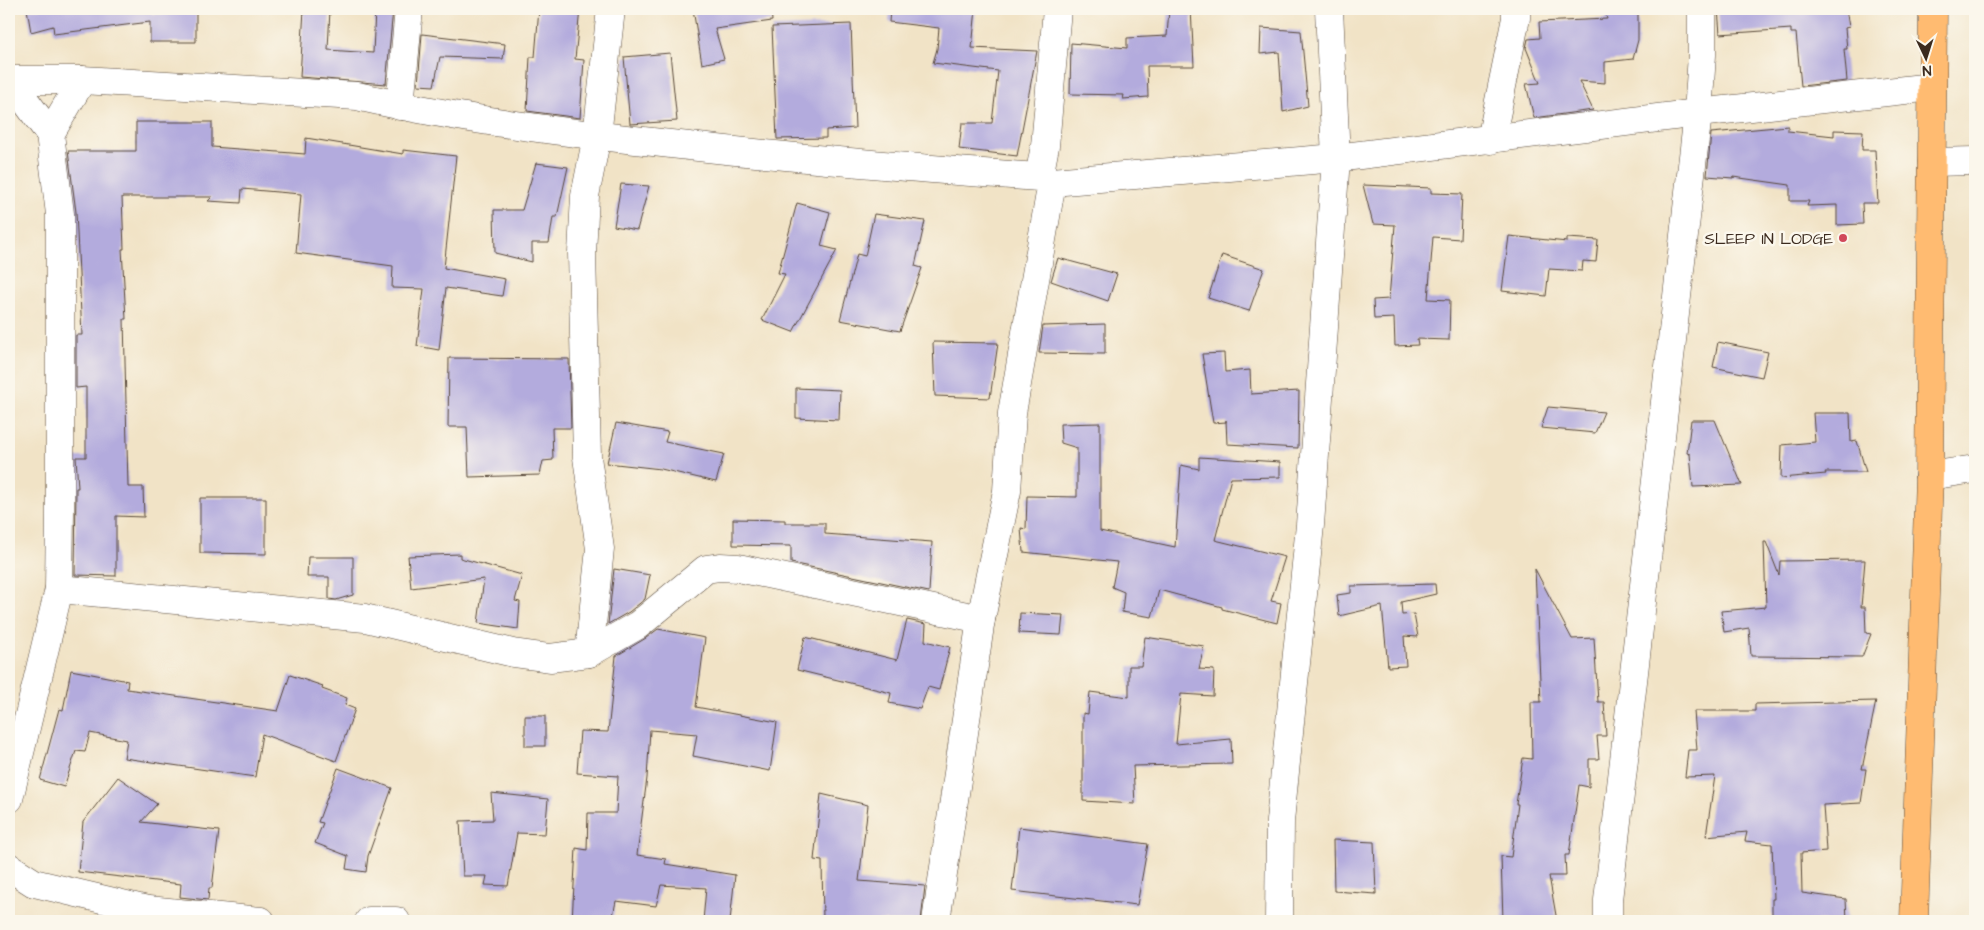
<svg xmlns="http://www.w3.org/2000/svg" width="1984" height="930" font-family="'Architects Daughter',sans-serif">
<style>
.building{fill:#b3abdd}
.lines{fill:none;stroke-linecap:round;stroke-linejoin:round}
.minor-casing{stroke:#564637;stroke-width:29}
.major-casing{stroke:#564637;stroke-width:29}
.minor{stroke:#fff;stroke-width:28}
.major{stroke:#ffbb71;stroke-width:28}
.poi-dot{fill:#d1495b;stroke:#fbf7ec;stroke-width:2}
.labels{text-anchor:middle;stroke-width:5;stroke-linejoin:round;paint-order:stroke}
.poi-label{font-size:16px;fill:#3b2a1e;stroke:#fbf7ec;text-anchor:end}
</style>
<rect width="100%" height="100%" fill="#fbf7ec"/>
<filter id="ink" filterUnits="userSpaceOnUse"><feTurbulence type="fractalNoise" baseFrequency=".02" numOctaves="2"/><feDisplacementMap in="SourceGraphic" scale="10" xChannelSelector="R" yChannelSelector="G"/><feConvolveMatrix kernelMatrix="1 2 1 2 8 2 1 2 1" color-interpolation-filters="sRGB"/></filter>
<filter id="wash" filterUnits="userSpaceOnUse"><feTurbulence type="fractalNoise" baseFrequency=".0096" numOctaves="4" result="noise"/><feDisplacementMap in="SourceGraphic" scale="20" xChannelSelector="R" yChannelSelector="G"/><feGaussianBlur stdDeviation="1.12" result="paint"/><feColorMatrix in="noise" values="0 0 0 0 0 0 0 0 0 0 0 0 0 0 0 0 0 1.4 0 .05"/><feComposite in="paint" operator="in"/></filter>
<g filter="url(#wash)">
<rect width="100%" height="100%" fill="#f1e3c6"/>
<g id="blocks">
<!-- building -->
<g class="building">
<polygon points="27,9 152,9 152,14 167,14 168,9 196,9 196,42 150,42 150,22 54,34 53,26 31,32"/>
<polygon points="304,9 330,9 328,50 373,53 375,9 393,9 386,84 300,77"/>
<polygon points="539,9 580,9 575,59 584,60 580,118 527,111 530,57 535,57"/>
<polygon points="693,9 771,9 772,21 715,29 724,59 702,64"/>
<polygon points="890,9 976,9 972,48 1037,51 1017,156 959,149 962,123 992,123 998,71 933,63 937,49 939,28 889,22"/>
<polygon points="1169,9 1191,9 1194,66 1147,66 1148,97 1123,99 1124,95 1070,94 1071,43 1127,48 1127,38 1167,36"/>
<polygon points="1604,9 1638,9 1638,40 1633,59 1605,62 1605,83 1579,81 1593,110 1534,118 1526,84 1540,83 1526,48 1528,39 1540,38 1539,22 1607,19"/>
<polygon points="1718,9 1846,9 1849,27 1845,28 1847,49 1844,49 1847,81 1801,86 1796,33 1791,33 1791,29 1720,34"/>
<polygon points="851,24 855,128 826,130 826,138 777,139 772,27"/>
<polygon points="1261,28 1301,31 1308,106 1283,112 1279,52 1260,54"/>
<polygon points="422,34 505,44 503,59 440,57 434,86 418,85"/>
<polygon points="670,53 677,121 630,124 624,57"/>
<polygon points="136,122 212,122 212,147 305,154 306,138 403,154 403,150 456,156 444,268 505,279 502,296 446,288 439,350 417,346 424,289 392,288 393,266 296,253 301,194 242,189 241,203 208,201 212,197 122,197 124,249 122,249 126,319 124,319 128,487 143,487 144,517 116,516 116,576 75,575 76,488 78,488 76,457 86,457 86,387 76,388 76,335 82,335 76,212 68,151 136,151"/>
<polygon points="1788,126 1788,131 1834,136 1834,130 1863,131 1862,150 1875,150 1878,203 1862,203 1863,224 1837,225 1837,205 1807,206 1809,201 1790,201 1790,185 1733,177 1733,178 1707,176 1711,133"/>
<polygon points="536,163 568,167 557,217 553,217 549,243 532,243 532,262 495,253 494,210 522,210"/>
<polygon points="621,184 649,186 637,230 614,226"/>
<polygon points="1363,185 1431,188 1431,193 1462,194 1460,239 1433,237 1428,299 1450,300 1449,340 1417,339 1418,345 1395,346 1394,318 1374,319 1373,300 1389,299 1395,225 1373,224"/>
<polygon points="797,203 830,212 821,246 837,250 793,332 762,320 785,274 778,273"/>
<polygon points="874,214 925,221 915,266 922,268 900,331 840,320 857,254 865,256"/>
<polygon points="1509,236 1567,242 1567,238 1598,240 1596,262 1583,261 1582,271 1549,269 1546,296 1502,291"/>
<polygon points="1222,255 1264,269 1249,311 1208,298"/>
<polygon points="1058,258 1117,274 1108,301 1051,281"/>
<polygon points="1105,324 1105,354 1039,353 1043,326"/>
<polygon points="933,342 998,343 990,398 935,396"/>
<polygon points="1718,342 1768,352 1762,377 1713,367"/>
<polygon points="1224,353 1225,372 1250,370 1251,394 1299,391 1298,448 1227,444 1226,420 1226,422 1213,423 1202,354"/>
<polygon points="449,358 569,359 571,428 552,428 553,460 543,461 540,475 469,477 467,427 448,427"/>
<polygon points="796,388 840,390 839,420 796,418"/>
<polygon points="1548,407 1604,412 1595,433 1541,428"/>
<polygon points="1813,413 1850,413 1851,442 1857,441 1866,472 1825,472 1826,474 1781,478 1782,445 1815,442"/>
<polygon points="1691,420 1715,420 1742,485 1693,487 1690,454 1687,453"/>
<polygon points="616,423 668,432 665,442 724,454 716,482 661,469 607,463"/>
<polygon points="1100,423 1100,531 1175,547 1181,465 1199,469 1199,457 1280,462 1280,477 1231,478 1215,540 1285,557 1271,601 1281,603 1277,623 1222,609 1222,607 1159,590 1152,617 1122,612 1124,592 1112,587 1117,562 1023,552 1021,528 1026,529 1027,496 1077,497 1077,448 1061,443 1060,424"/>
<polygon points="200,498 266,498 266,554 200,553"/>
<polygon points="733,519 785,520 785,523 825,523 825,534 932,542 929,592 791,563 791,546 733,545"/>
<polygon points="1764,542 1766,542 1779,575 1780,561 1865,560 1861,607 1865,607 1866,633 1871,634 1862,657 1751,656 1749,628 1724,632 1721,611 1766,607"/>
<polygon points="460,554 460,558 522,575 515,601 520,602 518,629 478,623 484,579 411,588 408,556"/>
<polygon points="308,557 353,557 353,595 336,600 329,599 329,577 307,577"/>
<polygon points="614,569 650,575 645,599 629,612 608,624"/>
<polygon points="1535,569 1572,639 1594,638 1598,702 1604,702 1606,736 1597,736 1599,759 1589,759 1589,787 1579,785 1569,855 1565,855 1566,876 1549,876 1557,921 1503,921 1501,856 1511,857 1518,804 1516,804 1523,758 1532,759 1531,702 1541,702"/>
<polygon points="1435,584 1436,594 1401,602 1402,615 1414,614 1418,637 1404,636 1406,666 1388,667 1382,606 1339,616 1337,595 1351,593 1351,586"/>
<polygon points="1020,613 1063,615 1061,635 1019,633"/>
<polygon points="907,620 926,624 925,641 950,647 939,690 928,687 920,709 889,703 891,693 797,670 805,637 897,660"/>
<polygon points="658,629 705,638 696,707 777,722 770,771 693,756 697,734 650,730 647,778 637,855 666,859 665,864 735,875 730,921 703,921 706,888 661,885 656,906 616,901 612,921 572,921 576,848 587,850 588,813 616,813 618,776 577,773 580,731 608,732 616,656 646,638"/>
<polygon points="1145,637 1204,646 1199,669 1214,670 1213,696 1181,694 1176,744 1231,739 1232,764 1133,766 1135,804 1083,801 1083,713 1088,714 1090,692 1129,697 1129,666 1141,666"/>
<polygon points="71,670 128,681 127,689 278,711 290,675 323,686 322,689 347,698 345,705 355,709 336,761 262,734 255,777 124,758 127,740 90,733 85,752 76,751 64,787 40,780 59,709 63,710"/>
<polygon points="1876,701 1862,769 1866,769 1861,803 1823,805 1826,851 1801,853 1802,893 1846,899 1847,921 1772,921 1772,899 1774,899 1772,844 1745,841 1747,832 1706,836 1715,776 1685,777 1688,750 1697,750 1694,711 1755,711 1755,704"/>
<rect x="525" y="716" width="20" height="30"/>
<polygon points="338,768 392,788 368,856 366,872 346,869 348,856 315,843 323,823 318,822"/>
<polygon points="118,777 157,804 141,822 219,831 212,888 209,888 208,900 180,897 181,884 78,872 83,822"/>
<polygon points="491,793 548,799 545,834 517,833 508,886 485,885 487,876 463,876 460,821 493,820"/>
<polygon points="821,794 868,805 859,881 925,886 921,921 823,921 822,861 814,860"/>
<polygon points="1019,827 1148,844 1137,905 1012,891"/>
<polygon points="1333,840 1374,842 1376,894 1334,891"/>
</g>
</g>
</g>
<g filter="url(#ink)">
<use href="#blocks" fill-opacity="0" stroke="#564637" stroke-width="1"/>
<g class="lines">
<defs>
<g id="minor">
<path d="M9,80H82L357,96C466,121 578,134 689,146C806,159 922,169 1039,177L1052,182L1336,158L1698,113L1932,87"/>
<polyline points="400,106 409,9"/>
<polyline points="50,134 82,80"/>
<polyline points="1491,140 1516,18 1516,9"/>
<polyline points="1932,162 1975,161"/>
<polyline points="1039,177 1045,146 1057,9"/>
<polyline points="1929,476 1975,469"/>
<polyline points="59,589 365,618 513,653 550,658 589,653 638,625 706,569 720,567 738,568 981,619"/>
<polyline points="589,653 600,549 587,457 582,253 585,196 597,136 611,9"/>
<polyline points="9,799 59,589 60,509 60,214 50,134 10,80"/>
<polyline points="9,867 34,883 148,910 261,921"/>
<polyline points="369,921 396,921"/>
<polyline points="936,921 981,619 1007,491 1012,413 1052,182"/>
<polyline points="1279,921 1280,821 1310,525 1336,158 1329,9"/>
<polyline points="1608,921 1608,900 1698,113 1702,55 1702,9"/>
</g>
<polyline id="major" points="1914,921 1929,476 1933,9"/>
</defs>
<!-- minor casing -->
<use href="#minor" class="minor-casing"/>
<!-- major casing -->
<use href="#major" class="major-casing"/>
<!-- minor -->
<use href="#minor" class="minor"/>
<!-- major -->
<use href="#major" class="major"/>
</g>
</g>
<!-- markers -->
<circle class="poi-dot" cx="1843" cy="238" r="5"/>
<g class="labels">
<!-- poi labels -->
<g class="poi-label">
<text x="1833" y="244">SLEEP IN LODGE</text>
</g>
</g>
<!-- margin -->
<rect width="1984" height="930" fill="none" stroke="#fbf7ec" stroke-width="30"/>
<!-- north arrow -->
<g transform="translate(1926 58) rotate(176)" stroke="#fbf7ec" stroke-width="4" paint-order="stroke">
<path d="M0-4L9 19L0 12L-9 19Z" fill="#3b2a1e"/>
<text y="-8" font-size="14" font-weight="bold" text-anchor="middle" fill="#3b2a1e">N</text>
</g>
</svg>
